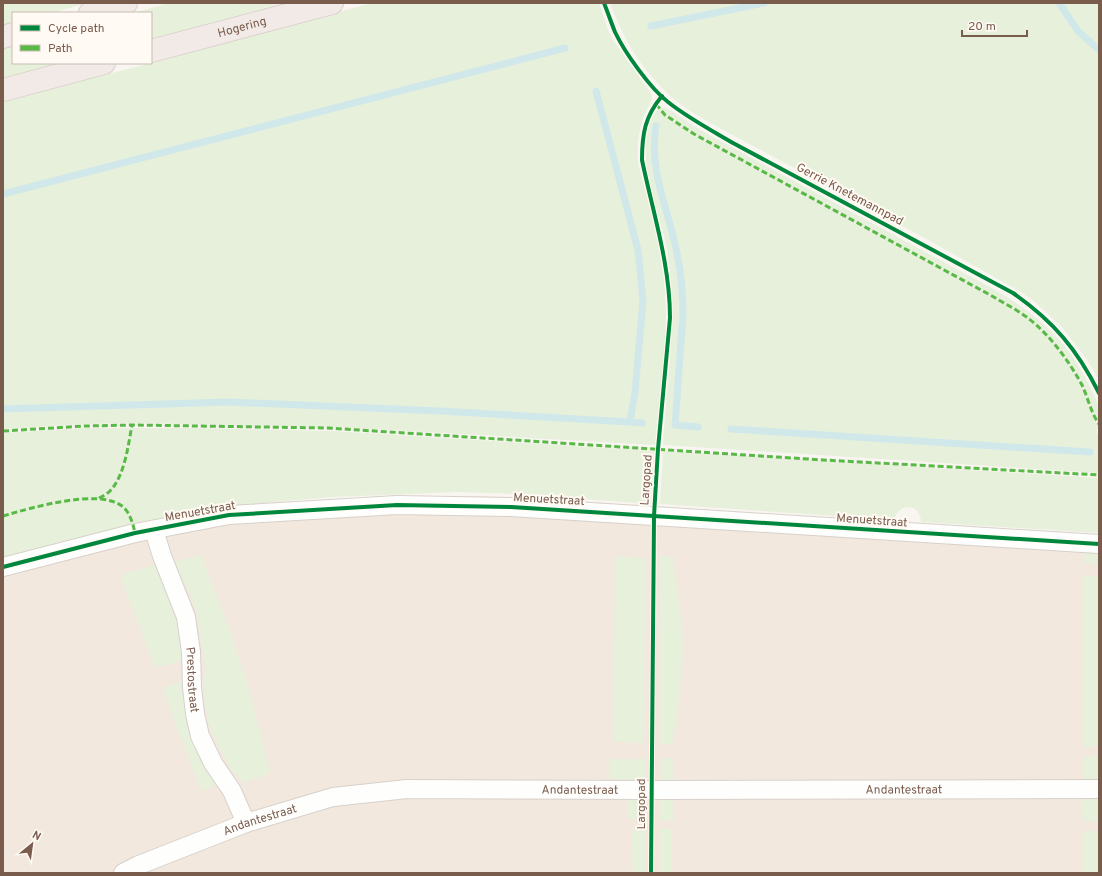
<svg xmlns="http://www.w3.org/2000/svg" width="1102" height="876" font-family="Overpass,sans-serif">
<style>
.residential{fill:#f2e8de}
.green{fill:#e7f0db}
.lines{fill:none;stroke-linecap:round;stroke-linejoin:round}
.stream{stroke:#d0e8ea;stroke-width:7}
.street-casing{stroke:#d7d1cb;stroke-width:20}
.highway-casing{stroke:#dad1cc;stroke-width:24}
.street{stroke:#fefefd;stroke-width:18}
.highway{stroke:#f2eae7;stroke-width:22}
.quiet{stroke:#58b947;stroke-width:3;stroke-dasharray:6 3;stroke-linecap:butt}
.cycleway-casing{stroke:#fffaf3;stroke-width:6}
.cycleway{stroke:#00873e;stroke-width:4}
.labels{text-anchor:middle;stroke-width:4;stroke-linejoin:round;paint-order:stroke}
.street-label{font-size:12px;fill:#7a5c4d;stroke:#fffaf3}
</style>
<rect width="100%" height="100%" fill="#f9f5f0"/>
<!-- residential -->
<polygon class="residential" points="465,496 516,497 1099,536 1099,873 3,873 3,563 62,544 387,498"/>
<!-- green -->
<g class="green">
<polygon points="3,3 87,3 52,13 13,13 13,24 3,27"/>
<polygon points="169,3 282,3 151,40 151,13 133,13"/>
<path d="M372,3H599L608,30L613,40L652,95C652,104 646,110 643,118C638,133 637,148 638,163C649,205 661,247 665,291C669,340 660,395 655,445L335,427L133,423L84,424L3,429V101L151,63Z"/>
<path d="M610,3H1099V380L1088,361L1062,327L1034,301L1019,291L932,242L714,125C703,118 691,112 680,104C647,78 624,42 610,3Z"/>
<polygon points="13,46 13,63 66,63 3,80 3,49"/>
<path d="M662,107L670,110L696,127L713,137L990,287C1034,312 1067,338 1089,385C1092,392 1097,400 1099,407C1100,411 1100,418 1099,423C1098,427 1096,429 1097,434H1099V473L663,445C667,378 679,311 666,245C658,206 637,164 650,124C652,117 655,111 662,107Z"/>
<polygon points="85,428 190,428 333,431 654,451 651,504 517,494 458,492 333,497 273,502 224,508 133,525 63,541 3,559 3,433"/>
<path d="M663,451L1099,478V533L921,522C920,503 899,502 894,520L660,504Z"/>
<polygon points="1083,550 1099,550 1099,564 1083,562"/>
<polygon points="201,555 229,628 251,695 270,773 244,783 232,770 218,746 208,723 204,691 205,664 197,615 189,592 174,562"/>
<polygon points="615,556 645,558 644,743 613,741"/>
<polygon points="660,556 673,557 682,625 684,648 677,719 672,745 660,744"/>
<polygon points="156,565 180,616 184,661 155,667 122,582 123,574"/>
<polygon points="1084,576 1099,576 1099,747 1083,747"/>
<polygon points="182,681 186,685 219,784 201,791 162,688"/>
<polygon points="1083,756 1099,756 1099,780 1084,780"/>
<rect x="661" y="758" width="12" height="22"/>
<polygon points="610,759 646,759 645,780 610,779"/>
<polygon points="1081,797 1091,797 1099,800 1099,821 1082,821"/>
<polygon points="627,799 646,799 646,819 628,819"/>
<polygon points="659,799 673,799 674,820 660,821"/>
<polygon points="660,829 672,829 671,873 659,873"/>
<polygon points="631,831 645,831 646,873 633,873"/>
<polygon points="1083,831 1099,831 1099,873 1084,873"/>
</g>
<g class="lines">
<!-- stream -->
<g class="stream">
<polyline points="1059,3 1078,31 1099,50"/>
<polyline points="651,26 764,3"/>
<path d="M656,126C649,166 665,202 674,240C680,264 683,290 683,314L675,425L698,427"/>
<polyline points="3,194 565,48"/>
<polyline points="3,409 228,402 440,411 630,422 635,392 643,300 638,250 596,91"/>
<polyline points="630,422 642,423"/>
<polyline points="731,429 1090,452"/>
</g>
<defs>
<g id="street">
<path id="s1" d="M154,530L162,556L186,617L191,652L192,687L195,714L200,736L213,763L232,791L246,823"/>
<polyline points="3,567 135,533 229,515 397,505 511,507 1099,544"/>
<path id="s2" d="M123,873L139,865L246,823L333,797L407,789L651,790L1099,789"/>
</g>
<g id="highway">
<polyline points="90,13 126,3"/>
<polyline points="3,37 13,34"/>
<path id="s3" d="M151,51L332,3"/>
<polyline points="3,90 104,63"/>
</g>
</defs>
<!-- street casing -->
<use href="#street" class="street-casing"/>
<!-- highway casing -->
<use href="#highway" class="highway-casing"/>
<!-- street -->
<use href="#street" class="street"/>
<!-- highway -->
<use href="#highway" class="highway"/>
<!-- quiet -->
<g class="quiet">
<path d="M656,104L665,115L694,134L992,296C1004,303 1017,310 1028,318C1050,335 1069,361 1082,385C1088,398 1091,413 1099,424"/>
<polyline points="3,431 85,426 132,425 328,428 823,460 1099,475"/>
<path d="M99,498C103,496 107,494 110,491C125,475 128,446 132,425"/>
<path d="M3,516C31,508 97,488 122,506C130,512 133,524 135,533"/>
</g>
<defs>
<g id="cycleway">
<path d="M604,3C608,13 611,22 615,32C625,53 650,88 668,102C688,118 711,130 733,143L1013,293C1053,321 1077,349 1099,393"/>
<polyline points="3,567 135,533 229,515 397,505 511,507 1099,544"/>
<path d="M651,873L654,516L658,449L670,318C670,264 653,213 642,160C642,134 645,116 662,96"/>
</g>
</defs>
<!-- cycleway casing -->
<use href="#cycleway" class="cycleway-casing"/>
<!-- cycleway -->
<use href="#cycleway" class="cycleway"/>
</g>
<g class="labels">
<!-- street labels -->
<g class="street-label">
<text dy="4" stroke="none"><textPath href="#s3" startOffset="94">Hogering</textPath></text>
<text transform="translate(850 194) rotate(28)" y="4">Gerrie Knetemannpad</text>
<text transform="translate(646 480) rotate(-86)" y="4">Largopad</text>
<text transform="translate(549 499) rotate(3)" y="4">Menuetstraat</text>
<text transform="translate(200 511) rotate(-10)" y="4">Menuetstraat</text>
<text transform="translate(872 520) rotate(4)" y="4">Menuetstraat</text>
<text dy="4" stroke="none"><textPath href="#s1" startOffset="156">Prestostraat</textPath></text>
<text dy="4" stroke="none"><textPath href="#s2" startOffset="795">Andantestraat</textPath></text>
<text dy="4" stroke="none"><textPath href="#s2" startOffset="471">Andantestraat</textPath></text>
<text transform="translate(641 804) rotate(-90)" y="4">Largopad</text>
<text dy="4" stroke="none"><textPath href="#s2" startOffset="147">Andantestraat</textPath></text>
</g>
</g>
<!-- border -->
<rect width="1102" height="876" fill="none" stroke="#7a5c4d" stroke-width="8"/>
<!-- legend -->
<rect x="12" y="12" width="140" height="52" fill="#fffaf3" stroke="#cabbb1"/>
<rect x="20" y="25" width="20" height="6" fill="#00873e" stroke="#cabbb1"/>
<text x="48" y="32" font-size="12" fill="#7a5c4d">Cycle path</text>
<rect x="20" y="45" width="20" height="6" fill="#58b947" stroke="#cabbb1"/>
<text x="48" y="52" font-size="12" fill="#7a5c4d">Path</text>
<!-- north arrow -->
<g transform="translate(32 844) rotate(29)" stroke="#fffaf3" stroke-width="3" paint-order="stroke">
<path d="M0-3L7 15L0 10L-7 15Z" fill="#7a5c4d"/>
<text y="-6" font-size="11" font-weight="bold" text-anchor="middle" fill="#7a5c4d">N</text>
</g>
<!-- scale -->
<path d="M962 30v6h65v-6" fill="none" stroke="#7a5c4d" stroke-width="2"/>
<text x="968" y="30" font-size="12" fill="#7a5c4d" stroke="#fffaf3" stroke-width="3" paint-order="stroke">20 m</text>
</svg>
